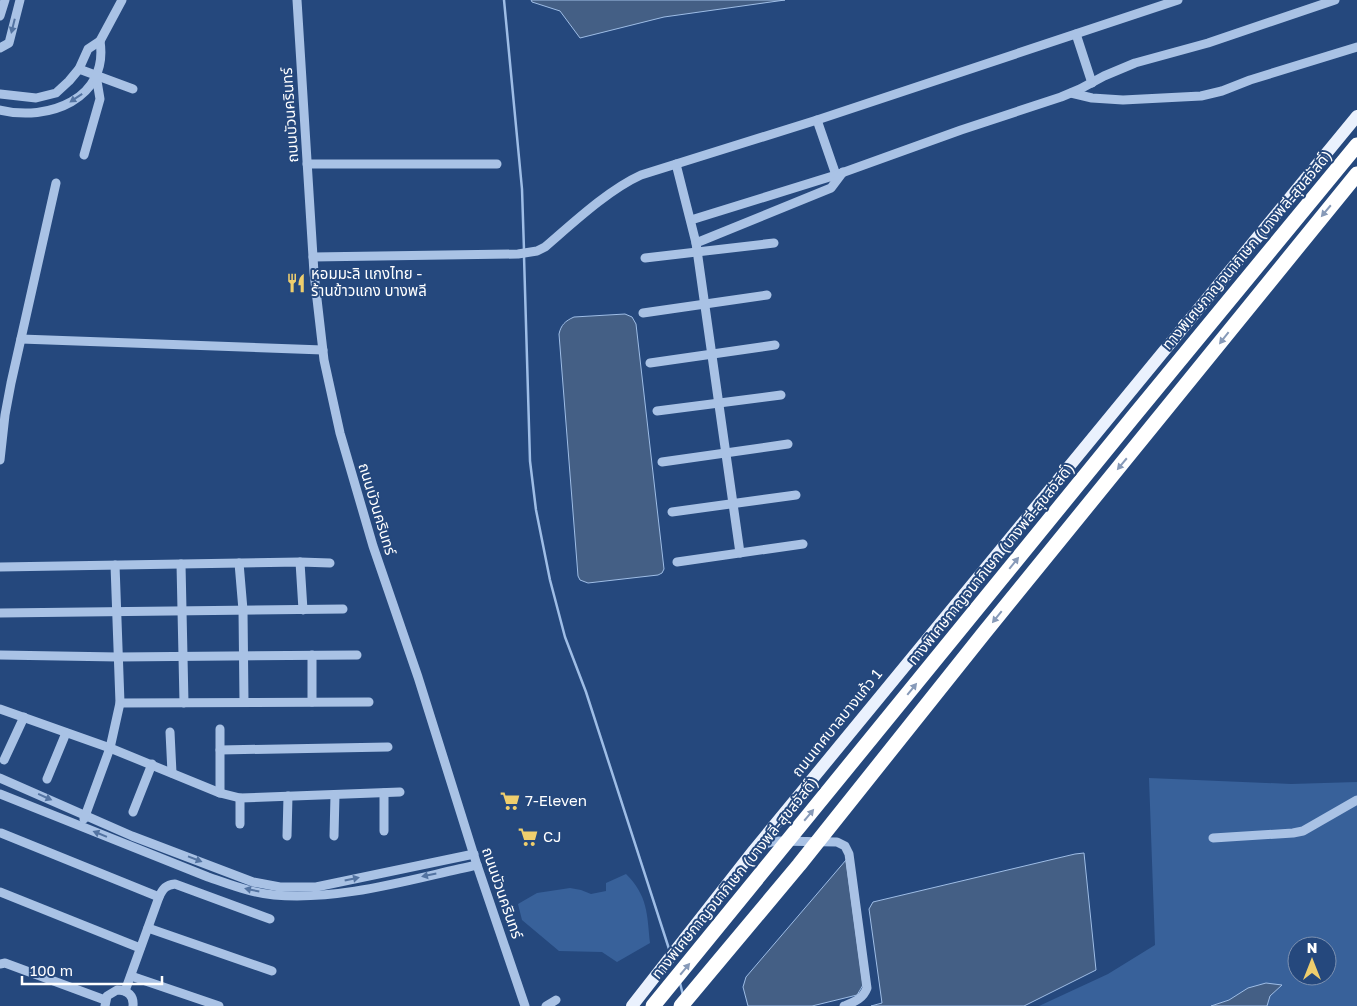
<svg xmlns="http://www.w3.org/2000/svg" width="1357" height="1006" font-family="'Golos Text','Noto Sans Thai',sans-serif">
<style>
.green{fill:#38619a;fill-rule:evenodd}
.water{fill:#445f85;stroke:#9ebde6}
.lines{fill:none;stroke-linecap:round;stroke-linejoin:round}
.stream{stroke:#9ebde6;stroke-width:2.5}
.minor{stroke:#a9c2e5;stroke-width:9}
.major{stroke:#eaf1fd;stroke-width:12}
.highway-bridge{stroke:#fff;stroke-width:15}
.oneway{fill:#5373a1}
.oneway2{fill:#879ab8}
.labels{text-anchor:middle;stroke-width:4;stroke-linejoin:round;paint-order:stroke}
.street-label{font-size:15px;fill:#fff;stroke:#25487d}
.poi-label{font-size:15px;fill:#fff;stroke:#25487d;text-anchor:start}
</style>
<rect width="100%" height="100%" fill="#25487d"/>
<!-- green -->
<g class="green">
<path d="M1149,778L1291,784L1357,782V1006H1039L1108,974L1155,945ZM1297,946H1327V976H1297Z"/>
<path d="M626,874C648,896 647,914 650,943L617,962L602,952L559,951L522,920L518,904L537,893L570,888L581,890L591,894L606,891V883Z"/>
</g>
<!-- water -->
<g class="water">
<polygon points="531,0 785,0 664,17 580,38 560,11 532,2"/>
<path d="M625,314L632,317L636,324L664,569L662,573L658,575L588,583L580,580L578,576L559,334C561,325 565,321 574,317Z"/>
<polygon points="1084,853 1096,970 1024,1006 871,1006 882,1003 869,909 873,902 1075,854"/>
<polygon points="846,860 863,985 857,995 812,1006 748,1006 743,987 746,977"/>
<polygon points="1266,983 1282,985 1270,996 1267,1006 1211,1006 1229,1000 1248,988"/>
</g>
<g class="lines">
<!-- stream -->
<g class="stream">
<polyline points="504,0 522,189 524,250"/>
<polyline points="524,256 530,461 536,510 550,580 565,637 586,692 670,952"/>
<polyline points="680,983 683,995"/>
</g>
<!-- minor -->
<g class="minor">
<polyline points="297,0 314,273 324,360 340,433 373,546 418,677 477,865 525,1006"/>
<polyline points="0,16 5,0"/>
<polyline points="1076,34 1092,83"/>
<polyline points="0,48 9,43 20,0"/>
<polyline points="79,69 133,89"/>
<polyline points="1071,93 1092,98 1123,100 1201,96 1222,91 1250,80 1357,47"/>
<polyline points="0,94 36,98 56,93 69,81 79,69 88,49 100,41 122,0"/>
<path d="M0,110C48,122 109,99 100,41"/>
<polyline points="817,120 836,175"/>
<polyline points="84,155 100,99 96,75"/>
<polyline points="307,164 497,164"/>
<polyline points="676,164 696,243 740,553"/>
<polyline points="691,220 836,175 961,130 1061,97 1080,89 1104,76 1135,63 1208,43 1335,0"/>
<polyline points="696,243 831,188 843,172"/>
<path d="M313,257L518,254L537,251L545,247C573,223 608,190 641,175L817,120L1178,0"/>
<polyline points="645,258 774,243"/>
<polyline points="643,313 767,295"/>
<polyline points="21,339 323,350"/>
<polyline points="650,363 775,345"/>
<polyline points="657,411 781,395"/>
<polyline points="0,460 5,415 11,383 56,183"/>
<polyline points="662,462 788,444"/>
<polyline points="672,512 796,495"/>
<polyline points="300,562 303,610"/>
<polyline points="677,562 803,544"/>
<polyline points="239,563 243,610 244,702"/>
<polyline points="181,564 184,703"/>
<polyline points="0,567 300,562 330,563"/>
<polyline points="0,613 343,609"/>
<polyline points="0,655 118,657 357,655"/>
<polyline points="312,655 312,702"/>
<polyline points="120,703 369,702"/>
<polyline points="0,709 110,748 220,793 240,798 400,792"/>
<polyline points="220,729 220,793"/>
<polyline points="170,732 172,773"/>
<polyline points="220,750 388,747"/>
<polyline points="4,760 24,717"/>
<polyline points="0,778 132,836 253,882 280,887 316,887 474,854"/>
<polyline points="47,779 66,733"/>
<path d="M0,794L208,877C229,884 251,893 274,895C341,901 411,879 477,865"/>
<polyline points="133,812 152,764"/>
<polyline points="84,819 110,748 120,703 115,565"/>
<polyline points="240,824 240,798"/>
<polyline points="384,831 384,793"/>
<polyline points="1,833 159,897"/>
<polyline points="287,836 288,796"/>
<polyline points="334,836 335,795"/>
<polyline points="1213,838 1293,833 1303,831 1357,800"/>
<path d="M758,847L774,841L837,842L845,846L849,854L867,988C863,999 854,1002 844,1006"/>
<polyline points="0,892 140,948"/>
<polyline points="148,928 272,971"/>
<polyline points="0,964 5,963 105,1000"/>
<polyline points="131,976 219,1006"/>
<path d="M125,991L159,897C163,888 166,885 175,884L270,919"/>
<path d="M105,1006L107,996L117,990C128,990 134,996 133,1006"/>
<polyline points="546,1006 556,1000"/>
</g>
<!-- major -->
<polyline class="major" points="632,1006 754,850 1357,116"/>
<!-- highway-bridge -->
<g class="highway-bridge">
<polyline points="653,1006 1133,417 1357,145"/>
<polyline points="681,1006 799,865 984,633 1357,174"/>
</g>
</g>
<!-- one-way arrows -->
<defs><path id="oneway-solid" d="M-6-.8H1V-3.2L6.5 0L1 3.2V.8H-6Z" transform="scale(1.25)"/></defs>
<g class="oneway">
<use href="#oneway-solid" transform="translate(13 26) rotate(104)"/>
<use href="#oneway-solid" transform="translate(76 98) rotate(146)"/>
<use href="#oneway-solid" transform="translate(45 797) rotate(24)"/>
<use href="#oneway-solid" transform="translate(100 834) rotate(-158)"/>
<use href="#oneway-solid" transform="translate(195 859) rotate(21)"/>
<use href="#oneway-solid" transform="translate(429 875) rotate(168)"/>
<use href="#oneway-solid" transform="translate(352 879) rotate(-12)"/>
<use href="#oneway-solid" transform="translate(252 890) rotate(-168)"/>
</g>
<g class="oneway2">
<use href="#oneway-solid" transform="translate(1326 211) rotate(130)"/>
<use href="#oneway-solid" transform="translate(1224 338) rotate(128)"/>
<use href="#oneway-solid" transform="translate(1122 464) rotate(130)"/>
<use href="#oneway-solid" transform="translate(1014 563) rotate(-51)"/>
<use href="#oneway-solid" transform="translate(997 617) rotate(129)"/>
<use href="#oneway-solid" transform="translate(912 689) rotate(-51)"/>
<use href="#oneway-solid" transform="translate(809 815) rotate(-50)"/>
<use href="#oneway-solid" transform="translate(685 969) rotate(-50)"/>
</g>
<!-- icons -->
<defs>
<symbol id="restaurant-bare" viewBox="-9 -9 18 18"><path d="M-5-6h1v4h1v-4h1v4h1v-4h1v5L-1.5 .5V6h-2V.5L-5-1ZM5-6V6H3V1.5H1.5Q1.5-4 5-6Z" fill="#efce6d" stroke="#25487d" stroke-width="2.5" paint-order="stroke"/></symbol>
<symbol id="supermarket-bare" viewBox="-9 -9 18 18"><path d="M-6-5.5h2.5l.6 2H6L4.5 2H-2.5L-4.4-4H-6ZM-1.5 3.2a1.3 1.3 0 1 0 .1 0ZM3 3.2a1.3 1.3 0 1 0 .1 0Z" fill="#efce6d" stroke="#25487d" stroke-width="2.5" paint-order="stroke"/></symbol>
</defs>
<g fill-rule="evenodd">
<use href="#restaurant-bare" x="282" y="269" width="28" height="28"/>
<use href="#supermarket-bare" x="496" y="787" width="28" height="28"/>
<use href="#supermarket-bare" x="514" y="823" width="28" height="28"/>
</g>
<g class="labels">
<!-- street labels -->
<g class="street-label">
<text transform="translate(290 115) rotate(-94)" y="5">ถนนบัวนครินทร์</text>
<text transform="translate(1247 250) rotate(-50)" y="5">ทางพิเศษกาญจนาภิเษก (บางพลี-สุขสวัสดิ์)</text>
<text transform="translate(377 509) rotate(73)" y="5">ถนนบัวนครินทร์</text>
<text transform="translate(991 564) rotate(-51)" y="5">ทางพิเศษกาญจนาภิเษก (บางพลี-สุขสวัสดิ์)</text>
<text transform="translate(837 723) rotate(-51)" y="5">ถนนเทศบาลบางแก้ว 1</text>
<text transform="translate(735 878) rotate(-51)" y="5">ทางพิเศษกาญจนาภิเษก (บางพลี-สุขสวัสดิ์)</text>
<text transform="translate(502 893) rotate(71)" y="5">ถนนบัวนครินทร์</text>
</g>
<!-- poi labels -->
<g class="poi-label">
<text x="311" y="279">หอมมะลิ เเกงไทย -<tspan x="311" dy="17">ร้านข้าวแกง บางพลี</tspan></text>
<text x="525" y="806">7-Eleven</text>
<text x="543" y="842">CJ</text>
</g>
</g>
<!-- north arrow -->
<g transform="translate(1312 961)"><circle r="24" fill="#25487d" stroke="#7c91b1"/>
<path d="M0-4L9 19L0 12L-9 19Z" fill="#efce6d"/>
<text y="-8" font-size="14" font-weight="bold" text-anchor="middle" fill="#ffffff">N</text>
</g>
<!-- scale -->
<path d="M22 976v8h140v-8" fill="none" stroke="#ffffff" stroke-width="2.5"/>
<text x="30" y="976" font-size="15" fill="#ffffff" stroke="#25487d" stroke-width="4" paint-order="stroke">100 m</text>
</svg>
